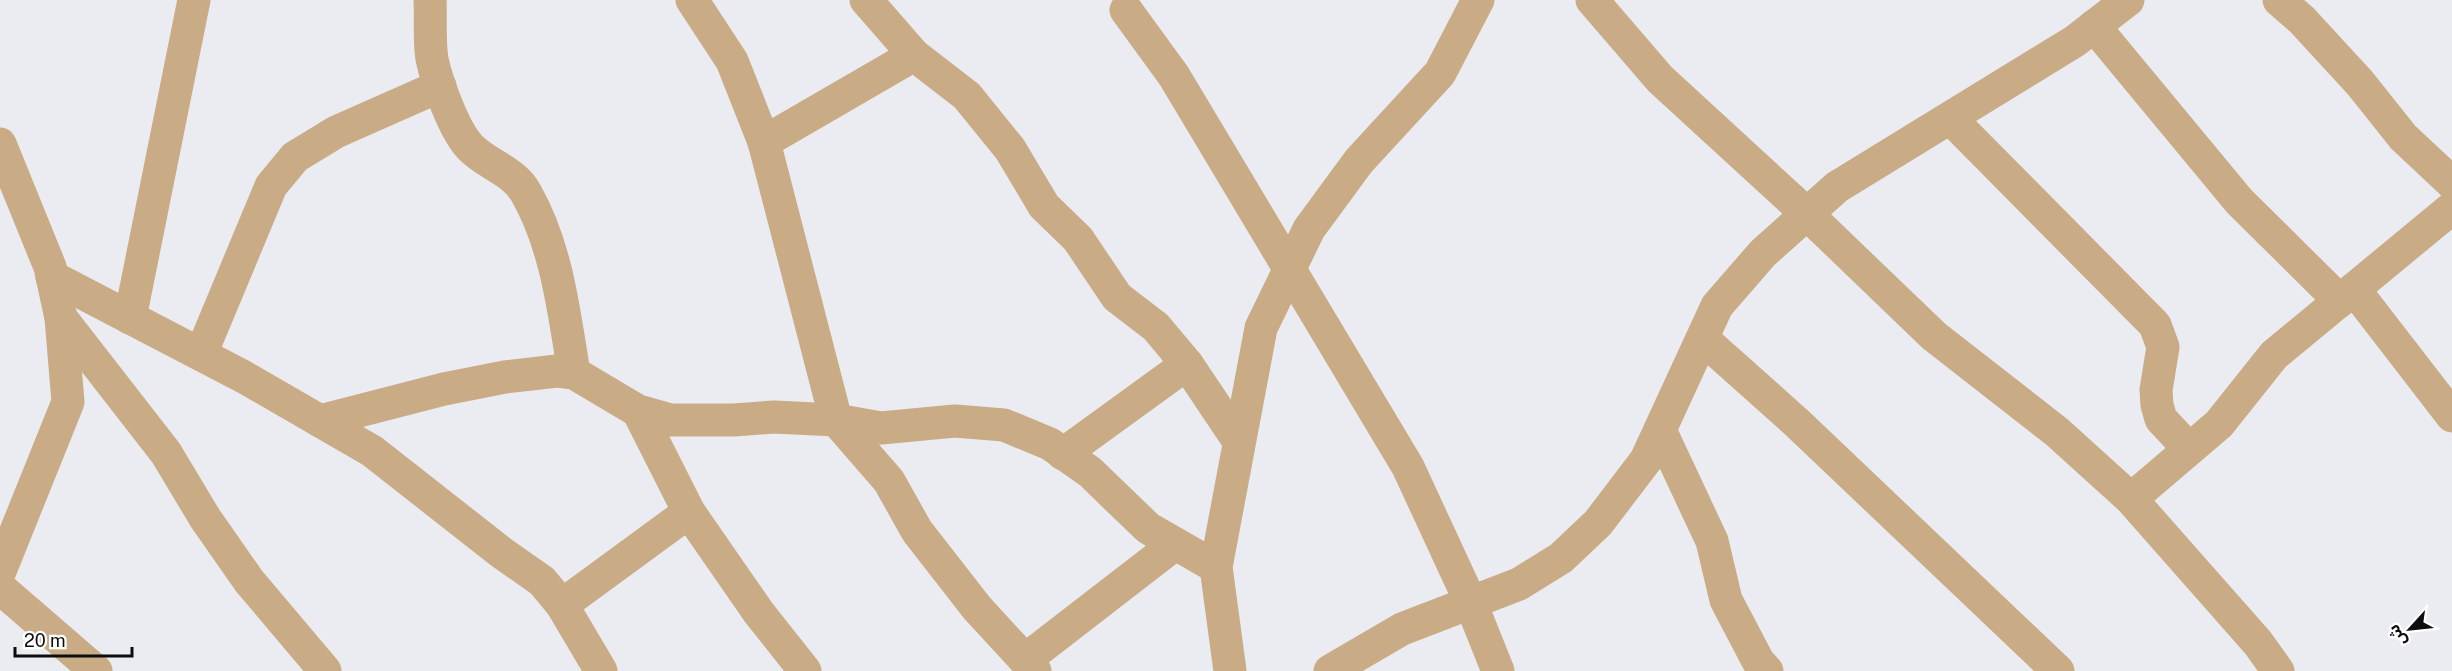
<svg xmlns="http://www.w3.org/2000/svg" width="2452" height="671" font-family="'Public Sans','Noto Sans Arabic',sans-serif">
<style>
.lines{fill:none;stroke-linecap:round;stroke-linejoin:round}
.minor{stroke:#c9ab86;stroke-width:33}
</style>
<rect width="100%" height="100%" fill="#eaecf1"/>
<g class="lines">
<!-- minor -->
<g class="minor">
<path d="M430,0C431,19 429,41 432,59C437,83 454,130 470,147C487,165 513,170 526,193C557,247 564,313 574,373"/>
<polyline points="692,0 732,61 764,142 836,420 889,481 917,531 977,608 1035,671"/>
<polyline points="866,0 914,55 967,96 1010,149 1044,206 1078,239 1117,297 1156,327 1187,364 1238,440"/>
<polyline points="1592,0 1660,79 1807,214 1934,336 2057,432 2131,499 2258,643 2278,671"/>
<polyline points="2279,0 2302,20 2360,83 2403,137 2452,183"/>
<polyline points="1126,10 1174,76 1408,467 1470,601 1498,671"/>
<polyline points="2094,26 2239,201 2340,301"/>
<polyline points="1950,118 2155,325 2163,347 2156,390 2157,405 2161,419 2188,448"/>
<polyline points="764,142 914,55"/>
<polyline points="0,144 50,267 61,318 68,402 0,571"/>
<polyline points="52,277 244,377 372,451 502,553 542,581 562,605 601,671"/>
<polyline points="2354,289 2452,416"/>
<polyline points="61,318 166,453 205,518 249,581 325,671"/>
<polyline points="130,318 194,0"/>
<polyline points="1703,339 1796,422 2058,671"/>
<polyline points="201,354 271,186 295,157 336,132 440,86"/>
<polyline points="638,411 689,512 759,613 805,671"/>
<polyline points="320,421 444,389 505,377 557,371 574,373 638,411 670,420 734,420 774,417 836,420 881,428 955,421 1004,425 1050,444 1090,472 1148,528 1216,567"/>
<polyline points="1660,430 1712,541 1726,600 1758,661 1767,671"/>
<polyline points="1063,454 1187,364"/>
<polyline points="2131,499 2219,424 2274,355 2452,208"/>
<polyline points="0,588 96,671"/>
<polyline points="562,605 689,512"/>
<polyline points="1025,660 1175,544"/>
<polyline points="1230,671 1216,567 1261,328 1309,229 1359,161 1440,73 1478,0"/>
<polyline points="1330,671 1402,629 1519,584 1561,558 1598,523 1646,460 1717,306 1763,253 1837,187 2075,41 2128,0"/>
</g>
</g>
<!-- north arrow -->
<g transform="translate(2410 629) rotate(243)" stroke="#ffffff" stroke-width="4.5" paint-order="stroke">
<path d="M0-4.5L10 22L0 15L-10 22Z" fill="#0d0d0f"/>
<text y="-9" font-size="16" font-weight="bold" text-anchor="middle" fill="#0d0d0f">ش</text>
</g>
<!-- scale -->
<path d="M15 647v9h117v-9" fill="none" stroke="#0d0d0f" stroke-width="3"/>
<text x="24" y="647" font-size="18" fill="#0d0d0f" stroke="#ffffff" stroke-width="4.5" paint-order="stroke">20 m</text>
</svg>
